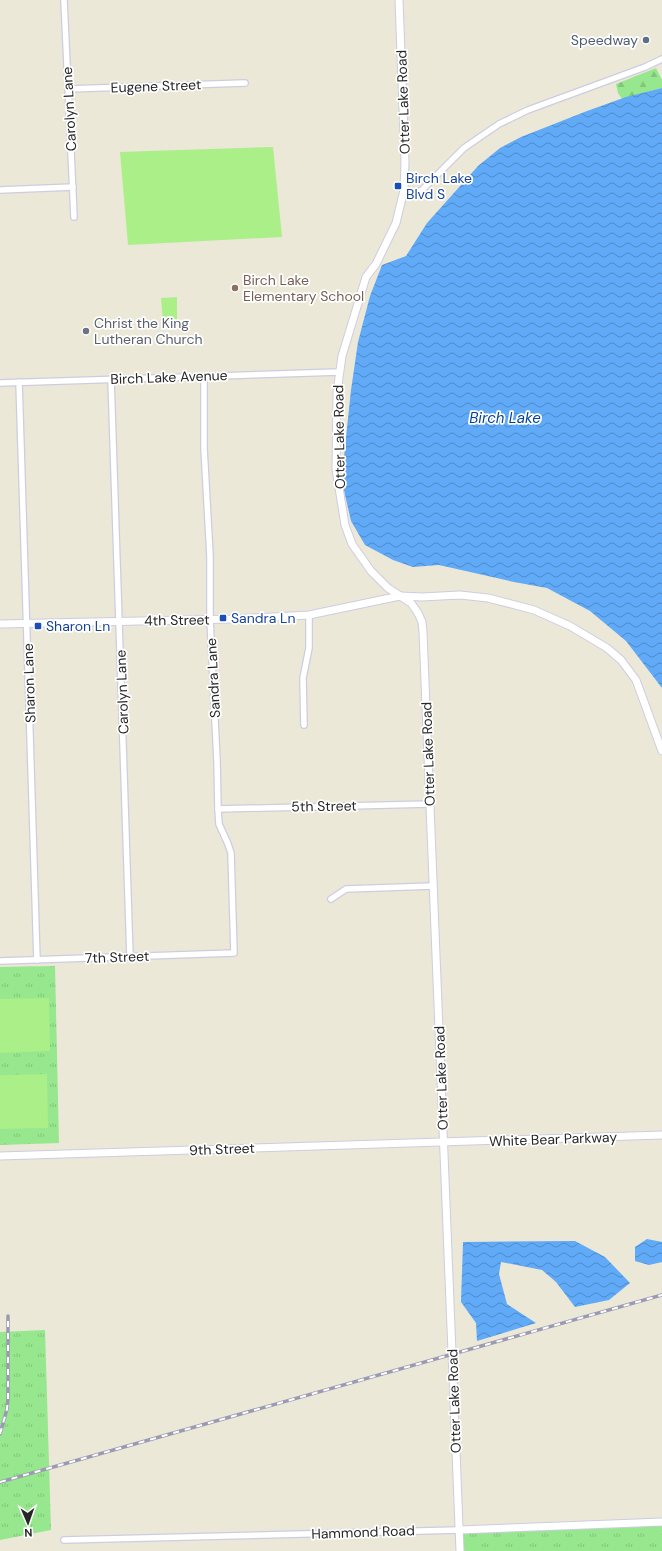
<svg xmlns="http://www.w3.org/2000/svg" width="662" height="1551" font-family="'DM Sans',sans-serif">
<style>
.grass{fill:url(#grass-tufts)}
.forest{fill:url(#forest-firs)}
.pitch{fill:#abef89}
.water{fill:url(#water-waves)}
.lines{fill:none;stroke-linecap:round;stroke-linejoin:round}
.minor-casing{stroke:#cecce2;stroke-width:8}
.tertiary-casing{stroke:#cecce2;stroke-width:9}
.minor{stroke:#fff;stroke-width:5.5}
.tertiary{stroke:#fff;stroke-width:7}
.rail-casing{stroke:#9c9ab3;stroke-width:3.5}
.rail{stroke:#fff;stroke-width:2;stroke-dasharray:6;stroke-linecap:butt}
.service-dot{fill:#5c6f8a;stroke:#fff;stroke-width:1.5}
.transit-dot{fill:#1a4fb4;stroke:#fff;stroke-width:1.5}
.education-dot{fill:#8d6e63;stroke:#fff;stroke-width:1.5}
.worship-dot{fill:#6b7280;stroke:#fff;stroke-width:1.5}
.labels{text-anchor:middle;stroke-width:3.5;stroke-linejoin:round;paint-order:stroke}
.service-label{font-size:14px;fill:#4e5e75;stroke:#fff;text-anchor:end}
.street-label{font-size:14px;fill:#272727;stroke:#fff}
.transit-label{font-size:14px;fill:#164399;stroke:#fff;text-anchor:start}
.education-label{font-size:14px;fill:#785e54;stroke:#fff;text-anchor:start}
.worship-label{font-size:14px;fill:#5b616d;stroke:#fff;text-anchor:start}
.water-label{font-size:15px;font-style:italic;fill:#03439f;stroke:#fff}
</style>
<defs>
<pattern id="grass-tufts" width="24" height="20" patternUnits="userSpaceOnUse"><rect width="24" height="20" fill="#97e78e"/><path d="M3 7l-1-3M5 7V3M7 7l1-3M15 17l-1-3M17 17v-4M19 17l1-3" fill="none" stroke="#82c67a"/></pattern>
<pattern id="forest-firs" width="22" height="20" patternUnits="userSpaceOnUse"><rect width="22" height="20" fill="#97e78e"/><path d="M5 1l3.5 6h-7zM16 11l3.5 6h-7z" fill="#82c67a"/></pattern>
<pattern id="water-waves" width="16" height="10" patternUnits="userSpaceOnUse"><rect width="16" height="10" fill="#60aaf7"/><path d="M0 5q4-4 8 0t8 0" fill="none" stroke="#4f8ac8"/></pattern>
</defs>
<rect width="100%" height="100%" fill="#ebe8d7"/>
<!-- grass -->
<g class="grass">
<polygon points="55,966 59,1143 0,1145 0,967"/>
<polygon points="45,1330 51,1530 0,1540 0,1332"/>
<polygon points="662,1522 662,1551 460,1551 459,1530"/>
</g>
<!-- forest -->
<polygon class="forest" points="656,68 662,80 662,88 622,99 618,93 616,84"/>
<!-- pitch -->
<g class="pitch">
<polygon points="273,147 282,237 128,245 120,152"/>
<polygon points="177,297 177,322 163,322 161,298"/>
<polygon points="49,998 50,1051 0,1053 0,999"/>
<polygon points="47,1074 48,1128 0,1129 0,1075"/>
</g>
<!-- water -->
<g class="water">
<polygon points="662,88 662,688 626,641 590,611 547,588 514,582 439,565 413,567 393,560 365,545 351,521 343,486 344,457 351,390 358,342 370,296 382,265 406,256 427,223 478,166 500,148 521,137 587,111 626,97"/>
<polygon points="647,1239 662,1242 662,1262 649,1265 635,1261 635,1247"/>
<polygon points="575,1241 605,1257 630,1283 609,1300 575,1307 556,1282 542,1270 501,1262 499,1274 507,1304 536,1323 477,1341 476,1323 461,1302 463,1242"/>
</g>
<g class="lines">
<defs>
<g id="minor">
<polyline points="64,0 74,217"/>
<polyline points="68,89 245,83"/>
<polyline points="0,190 73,187"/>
<polyline points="404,193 415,194 422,190 464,148 499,124 528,110 645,67 662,59"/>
<polyline points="111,379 130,957"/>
<polyline points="19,382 37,960"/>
<polyline points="0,383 339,372"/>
<polyline points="304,725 303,678 309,648 309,615"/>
<polyline points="218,809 430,804"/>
<polyline points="331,899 346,889 433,886"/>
<polyline points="0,961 234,953 231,853 228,844 219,824 218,809 217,761 210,619 210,556 204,448 204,376"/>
<polyline points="64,1540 459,1530"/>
</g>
<g id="tertiary">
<polyline points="399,0 405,162 404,190 396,223 376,264 366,277 342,356 337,392 336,469 345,525 352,544 371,571 388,588 411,603 418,613 422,622 423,632 460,1551"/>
<polyline points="0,624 233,619 309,615 400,596 422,597 460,595 488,598 534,610 570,626 607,648 621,660 636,680 662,751"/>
<polyline points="0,1156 662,1135"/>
<polyline points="459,1530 662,1522"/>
</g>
</defs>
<!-- minor casing -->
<use href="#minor" class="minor-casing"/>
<!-- tertiary casing -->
<use href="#tertiary" class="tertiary-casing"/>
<!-- minor -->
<use href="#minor" class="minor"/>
<!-- tertiary -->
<use href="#tertiary" class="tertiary"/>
<defs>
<g id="rail">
<polyline points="0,1434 7,1409 8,1398 8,1316"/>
<polyline points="0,1482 662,1295"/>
</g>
</defs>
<!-- rail casing -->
<use href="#rail" class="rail-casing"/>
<!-- rail -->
<use href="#rail" class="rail"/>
</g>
<!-- markers -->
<circle class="service-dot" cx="646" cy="40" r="4"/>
<g class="transit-dot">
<rect x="394" y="182" width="8" height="8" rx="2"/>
<rect x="219" y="614" width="8" height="8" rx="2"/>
<rect x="34" y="622" width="8" height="8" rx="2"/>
</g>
<circle class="education-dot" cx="235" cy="288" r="4"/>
<circle class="worship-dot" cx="86" cy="331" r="4"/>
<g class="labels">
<!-- service labels -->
<g class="service-label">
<text x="638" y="45">Speedway</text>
</g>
<!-- street labels -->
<g class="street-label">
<text transform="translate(156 86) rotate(-2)" y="5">Eugene Street</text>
<text transform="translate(403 102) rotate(-92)" y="5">Otter Lake Road</text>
<text transform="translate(69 109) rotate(-93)" y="5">Carolyn Lane</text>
<text transform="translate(169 377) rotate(-2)" y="5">Birch Lake Avenue</text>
<text transform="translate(339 437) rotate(-91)" y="5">Otter Lake Road</text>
<text transform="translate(177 620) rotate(-1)" y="5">4th Street</text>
<text transform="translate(213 678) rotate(-93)" y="5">Sandra Lane</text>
<text transform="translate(29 683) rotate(-92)" y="5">Sharon Lane</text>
<text transform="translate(122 692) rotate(-92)" y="5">Carolyn Lane</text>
<text transform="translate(428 754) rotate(-92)" y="5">Otter Lake Road</text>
<text transform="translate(324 806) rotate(-1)" y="5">5th Street</text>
<text transform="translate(117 957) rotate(-2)" y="5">7th Street</text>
<text transform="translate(441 1078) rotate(-92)" y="5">Otter Lake Road</text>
<text transform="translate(553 1139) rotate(-2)" y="5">White Bear Parkway</text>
<text transform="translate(222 1149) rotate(-2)" y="5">9th Street</text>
<text transform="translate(454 1401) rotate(-92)" y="5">Otter Lake Road</text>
<text transform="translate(363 1532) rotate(-2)" y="5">Hammond Road</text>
</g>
<!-- transit labels -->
<g class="transit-label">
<text x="406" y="183">Birch Lake<tspan x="406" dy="16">Blvd S</tspan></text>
<text x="231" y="623">Sandra Ln</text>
<text x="46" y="631">Sharon Ln</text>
</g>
<!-- education labels -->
<g class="education-label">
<text x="243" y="285">Birch Lake<tspan x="243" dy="16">Elementary School</tspan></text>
</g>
<!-- worship labels -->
<g class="worship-label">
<text x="94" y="328">Christ the King<tspan x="94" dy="16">Lutheran Church</tspan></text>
</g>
<!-- water labels -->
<g class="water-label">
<text x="505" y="423">Birch Lake</text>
</g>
</g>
<!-- north arrow -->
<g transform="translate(28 1523) rotate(178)" stroke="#ffffff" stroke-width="3" paint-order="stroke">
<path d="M0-3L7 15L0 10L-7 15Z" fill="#272727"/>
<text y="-6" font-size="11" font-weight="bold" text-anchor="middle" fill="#272727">N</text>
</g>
</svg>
